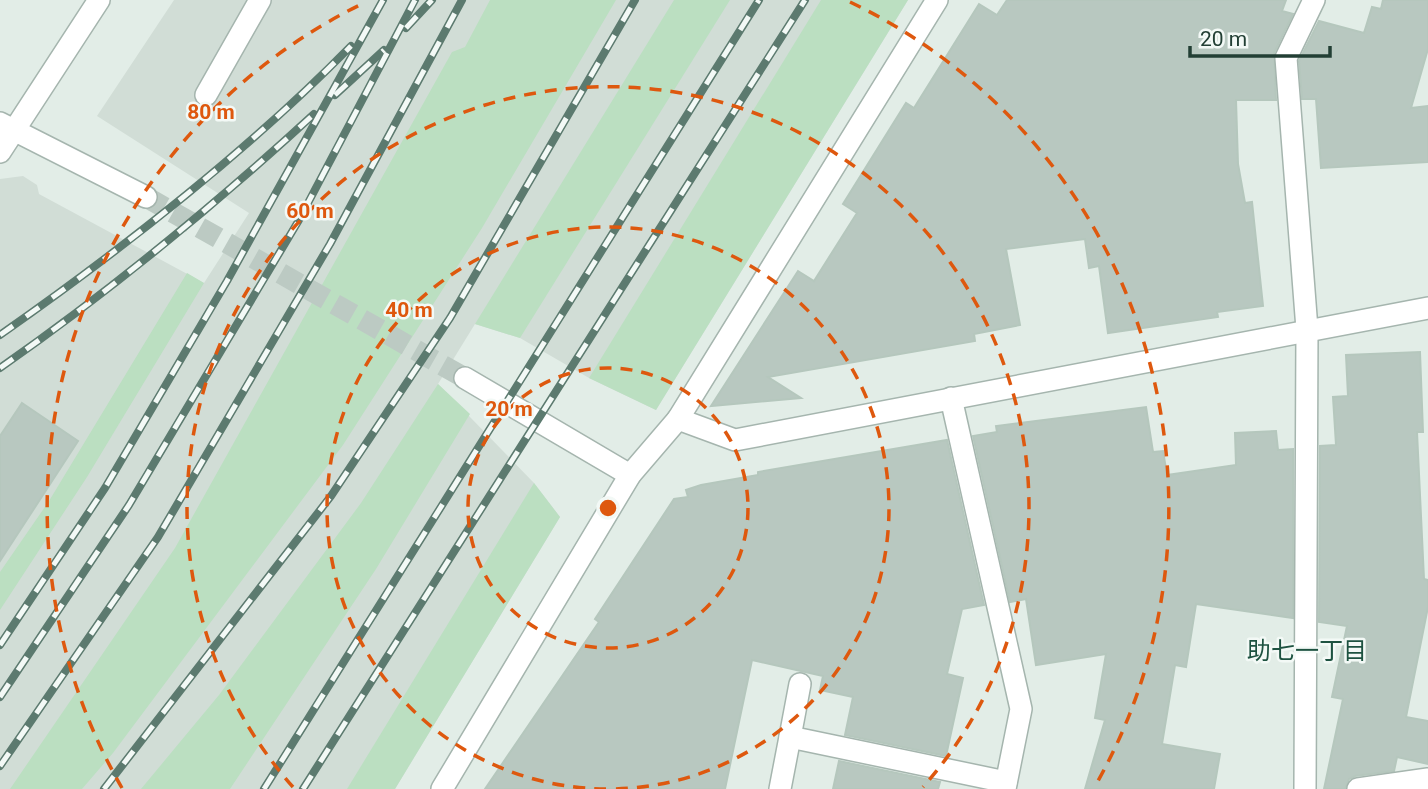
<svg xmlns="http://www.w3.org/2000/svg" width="1428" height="789" font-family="Roboto,'Noto Sans JP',sans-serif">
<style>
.built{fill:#d1ddd6}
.green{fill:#bbdfc1}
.building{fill:#b8c8c0;stroke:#b5c7bd;stroke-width:2}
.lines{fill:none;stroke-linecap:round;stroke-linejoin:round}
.minor-tunnel{stroke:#bccac3;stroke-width:21;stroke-dasharray:21 10;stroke-linecap:butt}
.minor-casing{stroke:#a5b5ae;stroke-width:24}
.minor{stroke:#fff;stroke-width:21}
.rail-casing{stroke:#5c7a6f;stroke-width:8}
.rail{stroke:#f3f9f6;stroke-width:5;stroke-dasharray:16;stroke-linecap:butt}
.ring{fill:none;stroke:#de580e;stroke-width:3.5;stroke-dasharray:12 9}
.labels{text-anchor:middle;stroke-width:5;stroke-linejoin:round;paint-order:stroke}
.neighbourhood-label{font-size:24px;fill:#1d5240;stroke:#f3f9f6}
.centre{fill:#de580e;stroke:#f3f9f6;stroke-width:3.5}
.ring-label{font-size:21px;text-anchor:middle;font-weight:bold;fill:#de580e;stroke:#f3f9f6;stroke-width:5;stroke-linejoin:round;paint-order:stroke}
</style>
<rect width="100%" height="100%" fill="#e2ede7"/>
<!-- built -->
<polygon class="built" points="174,0 908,0 656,410 589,378 520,338 475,324 438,384 534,483 560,517 395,789 0,789 0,179 23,176 37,185 39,194 204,283 249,213 97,116"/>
<!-- green -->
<g class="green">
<polygon points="490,0 616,0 482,228 343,445 113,753 82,789 10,789 175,548 452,52 465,47"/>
<polygon points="674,0 730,0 520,338 475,324"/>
<polygon points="821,0 908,0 656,410 589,378"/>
<polygon points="187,273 204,283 87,477 0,610 0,572 49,501"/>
<polygon points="438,384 470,414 376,569 230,789 141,789 219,695 361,503"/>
<polygon points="534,483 560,517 395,789 347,789"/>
</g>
<!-- building -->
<g class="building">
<polygon points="1007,0 1286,0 1282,11 1293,14 1274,53 1276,100 1236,100 1238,164 1245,203 1252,202 1263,306 1217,312 1218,317 1108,333 1099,266 1089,268 1085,239 1006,249 1020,325 974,334 975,341 768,377 801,398 711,406 798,271 814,281 857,213 843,204 906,103 914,108 979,4 997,15"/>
<polygon points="1383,0 1428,0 1428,49 1411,108 1428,106 1428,162 1321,168 1316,99 1302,99 1299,61 1319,21 1364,33 1372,7 1381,9"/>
<polygon points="1420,352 1423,432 1417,432 1424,579 1428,580 1428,607 1406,717 1428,721 1428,764 1397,757 1394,771 1355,776 1349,779 1345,789 1324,789 1343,699 1332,697 1347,626 1319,622 1320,446 1336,445 1333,397 1348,396 1346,355"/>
<polygon points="22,403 78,441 0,561 0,436"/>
<polygon points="1146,407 1153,452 1163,451 1167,475 1236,465 1235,433 1276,431 1278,450 1293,449 1293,618 1196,604 1186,667 1175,665 1162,744 1220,754 1214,789 1085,789 1105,720 1095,718 1106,654 1036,665 1026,599 1010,602 973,436 997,432 996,426"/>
<polygon points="947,440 984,605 962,609 947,674 963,678 946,756 845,735 853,697 820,690 823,676 752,660 725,789 485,789 599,622 595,619 674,499 688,497 686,490 701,485 758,475 758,472"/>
<polygon points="839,761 940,782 938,789 833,789"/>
</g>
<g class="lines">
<!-- minor-tunnel -->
<polyline class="minor-tunnel" points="146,197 465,378"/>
<defs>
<g id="minor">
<polyline points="206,95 260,0"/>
<polyline points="0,123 146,197"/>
<polyline points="0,152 99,0"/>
<polyline points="465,378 630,475"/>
<polyline points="951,398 1021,709 1005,789"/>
<polyline points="678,419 735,440 1428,308"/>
<polyline points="790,737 800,684"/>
<polyline points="442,789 630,475 678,419 937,0"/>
<polyline points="780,789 790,737 1006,782"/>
<polyline points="1305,789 1307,329 1286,58 1314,0"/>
<polyline points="1358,789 1428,779"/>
</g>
</defs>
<!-- minor casing -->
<use href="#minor" class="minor-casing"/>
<!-- minor -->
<use href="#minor" class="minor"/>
<defs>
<g id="rail">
<polyline points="406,28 432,0"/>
<polyline points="335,95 384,50"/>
<path d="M0,335C121,250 248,151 351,46"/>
<path d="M0,368C110,291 215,205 314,114"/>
<polyline points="0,645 105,488 227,281 383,0"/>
<polyline points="0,697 129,505 299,220 415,0"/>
<polyline points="0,766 158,537 330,244 462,0"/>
<polyline points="104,789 331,496 450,318 635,0"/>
<polyline points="264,789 759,0"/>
<polyline points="303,789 805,0"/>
</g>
</defs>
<!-- rail casing -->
<use href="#rail" class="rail-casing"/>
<!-- rail -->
<use href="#rail" class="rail"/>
</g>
<!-- distance rings -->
<g class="ring">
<circle cx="608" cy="508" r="140"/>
<path d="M606 789A281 281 0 1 1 610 789"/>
<path d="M293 787A421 421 0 1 1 923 787"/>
<path d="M122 788A561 561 0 0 1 366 2M850 2A561 561 0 0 1 1094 788"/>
</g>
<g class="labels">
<!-- neighbourhood labels -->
<g class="neighbourhood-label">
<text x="1307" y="659">助七一丁目</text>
</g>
</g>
<circle cx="608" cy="508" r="10" class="centre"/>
<g class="ring-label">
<text x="211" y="119">80 m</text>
<text x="310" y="218">60 m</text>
<text x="409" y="317">40 m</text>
<text x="509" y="416">20 m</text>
</g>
<!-- scale -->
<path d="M1190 46v10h140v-10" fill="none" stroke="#223f34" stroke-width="3.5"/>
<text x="1200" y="46" font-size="21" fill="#223f34" stroke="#f3f9f6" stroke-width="5" paint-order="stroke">20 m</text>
</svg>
